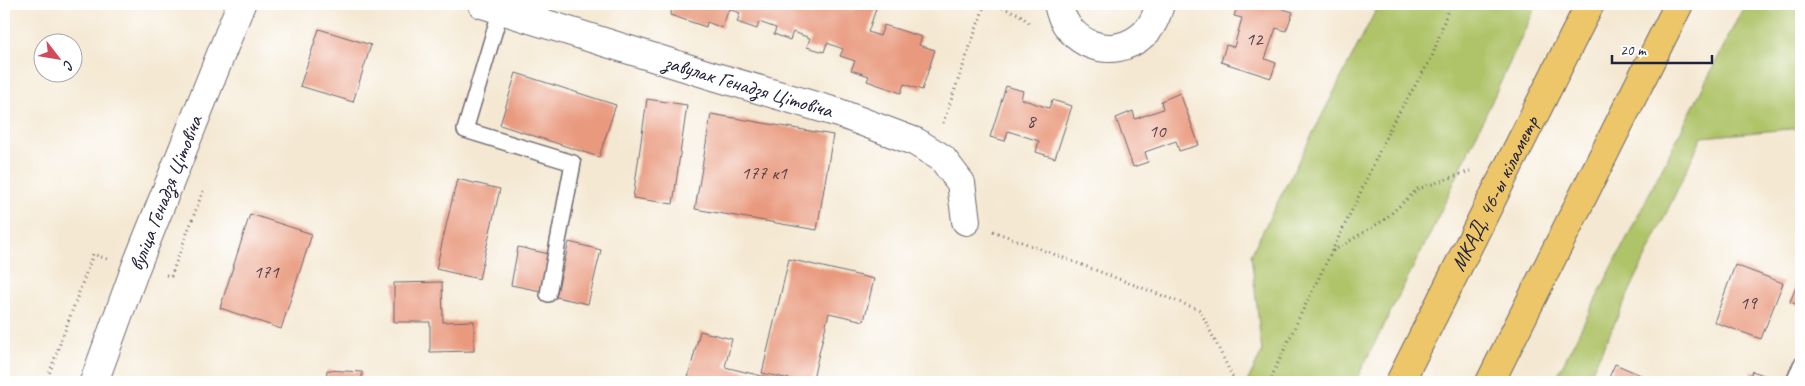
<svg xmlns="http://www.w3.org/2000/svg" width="1805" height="386" font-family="Caveat,sans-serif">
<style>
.green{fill:#afc367;stroke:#687251}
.building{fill:#e99a7e}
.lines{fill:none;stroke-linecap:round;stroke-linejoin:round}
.service-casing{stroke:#6c6770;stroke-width:18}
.minor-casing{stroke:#6c6770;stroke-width:30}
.trunk-casing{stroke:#6c6770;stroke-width:30}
.path{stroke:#6c6770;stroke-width:3;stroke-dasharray:1 4;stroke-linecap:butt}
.service{stroke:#fff;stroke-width:15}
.minor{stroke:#fff;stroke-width:28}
.trunk{stroke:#ecc669;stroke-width:28}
.labels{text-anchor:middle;stroke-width:4;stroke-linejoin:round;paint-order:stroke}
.number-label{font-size:19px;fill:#54404c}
.street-label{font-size:21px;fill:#22223b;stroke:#fff}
</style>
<rect width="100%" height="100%" fill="#fff"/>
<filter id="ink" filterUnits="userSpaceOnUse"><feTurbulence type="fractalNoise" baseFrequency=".02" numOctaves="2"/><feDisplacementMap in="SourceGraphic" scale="10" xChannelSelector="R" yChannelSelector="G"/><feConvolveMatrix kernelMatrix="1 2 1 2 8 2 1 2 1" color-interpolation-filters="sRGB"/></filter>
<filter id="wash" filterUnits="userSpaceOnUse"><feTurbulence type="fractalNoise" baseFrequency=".0096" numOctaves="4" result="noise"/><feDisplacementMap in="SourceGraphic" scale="20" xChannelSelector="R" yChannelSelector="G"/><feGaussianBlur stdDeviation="1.12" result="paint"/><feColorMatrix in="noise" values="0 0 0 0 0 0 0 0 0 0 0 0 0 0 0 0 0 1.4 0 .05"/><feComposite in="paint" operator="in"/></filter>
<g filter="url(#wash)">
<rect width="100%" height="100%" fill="#f4e8d2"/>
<!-- green -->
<g class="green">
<polygon points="1379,4 1537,4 1432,230 1355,382 1247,382 1262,352 1251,254"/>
<polygon points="1745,4 1801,4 1801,128 1702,137 1587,382 1554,382"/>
</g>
<g id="blocks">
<!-- building -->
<g class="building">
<polygon points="674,4 842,4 841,6 854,10 856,4 859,4 876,9 868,32 880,36 884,25 922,37 919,45 935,50 922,90 904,84 901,93 867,81 869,76 851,70 855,61 840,56 843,49 827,43 824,52 807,47 810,38 793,32 790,40 774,34 776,28 759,22 757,29 737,22 740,13 729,9 722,28 707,22 706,27 670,15"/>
<polygon points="1238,4 1266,4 1293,12 1286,31 1276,28 1265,59 1276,63 1271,78 1221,62 1226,45 1234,47 1242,18 1234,16"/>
<polygon points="319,29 371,45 353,102 300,86"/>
<polygon points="516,73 616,105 599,157 500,125"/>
<polygon points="1006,86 1023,91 1021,99 1049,108 1052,100 1072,106 1055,158 1036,152 1039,141 1008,131 1005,141 990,137"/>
<polygon points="1180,93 1199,145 1179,151 1176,141 1145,152 1148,162 1133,167 1116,118 1133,111 1135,119 1163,109 1161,101"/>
<polygon points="647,99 687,105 673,204 633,198"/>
<polygon points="711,114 833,135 817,230 695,209"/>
<polygon points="457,179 500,189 479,279 436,269"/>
<polygon points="250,214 312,234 281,329 220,308"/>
<polygon points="569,242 601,250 588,304 556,297"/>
<polygon points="518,247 549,254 541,291 511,285"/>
<polygon points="789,259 874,279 864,321 829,313 812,382 803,382 762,373"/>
<polygon points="1735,265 1783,283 1761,339 1714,322"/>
<polygon points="1801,274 1801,306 1790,302"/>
<polygon points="442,282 443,322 474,321 474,351 430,352 430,322 394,322 394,283"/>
<polygon points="700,331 732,339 725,367 778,380 777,382 687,382"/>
<polygon points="1615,364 1657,382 1607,382"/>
<polygon points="327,370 362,372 362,382 326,382"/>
<polygon points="1752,371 1778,380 1777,382 1748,382"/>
</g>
</g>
</g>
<g filter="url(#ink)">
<use href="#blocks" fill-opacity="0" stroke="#6c6770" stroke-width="1"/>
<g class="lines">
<defs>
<g id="service">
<polyline points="501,9 465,130 573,163 548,294"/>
<polyline points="1794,382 1801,365"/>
</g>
<g id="minor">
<path id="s1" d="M482,4L713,76L839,113L916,142L942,158L961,183L966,221"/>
<path d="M1058,4C1066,44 1112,63 1144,34C1153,26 1157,15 1160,4"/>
<path id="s2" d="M94,382L135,269L241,4"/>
</g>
<g id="trunk">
<path id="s3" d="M1400,382L1590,4"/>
<polyline points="1490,382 1679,4"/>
</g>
</defs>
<!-- service casing -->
<use href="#service" class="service-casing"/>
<!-- minor casing -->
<use href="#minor" class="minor-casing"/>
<!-- trunk casing -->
<use href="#trunk" class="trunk-casing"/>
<!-- path -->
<g class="path">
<polyline points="993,4 1019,14 1031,25"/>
<polyline points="943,123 985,4"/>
<polyline points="993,231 1200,310 1235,382"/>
<polyline points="1333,251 1384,220 1418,189 1470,171"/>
<polyline points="166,275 171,276 203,191"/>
<polyline points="46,382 93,254 107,259"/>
<polyline points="1269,382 1301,314 1356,202 1391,126 1432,57 1450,4"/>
</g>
<!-- service -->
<use href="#service" class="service"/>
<!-- minor -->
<use href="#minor" class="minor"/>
<!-- trunk -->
<use href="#trunk" class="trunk"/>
</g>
</g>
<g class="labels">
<!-- number labels -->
<g class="number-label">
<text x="1254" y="45">12</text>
<text x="1031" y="127">8</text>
<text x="1157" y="137">10</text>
<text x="764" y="179">177 к1</text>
<text x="266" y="278">171</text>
<text x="1748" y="309">19</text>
</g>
<!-- street labels -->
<g class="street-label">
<text dy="7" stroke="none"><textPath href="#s1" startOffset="279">завулак Генадзя Цітовіча</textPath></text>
<text dy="7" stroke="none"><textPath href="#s2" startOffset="202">вуліца Генадзя Цітовіча</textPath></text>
<text dy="7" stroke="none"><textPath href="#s3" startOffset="211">МКАД, 46-ы кіламетр</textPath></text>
</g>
</g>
<!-- margin -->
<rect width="1805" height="386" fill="none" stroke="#fff" stroke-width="20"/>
<!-- north arrow -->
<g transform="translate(58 58) rotate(121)"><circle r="24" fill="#ffffff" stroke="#a7a7b1"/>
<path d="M0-4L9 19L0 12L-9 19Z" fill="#d1495b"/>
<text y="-8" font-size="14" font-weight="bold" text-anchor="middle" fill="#22223b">С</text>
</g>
<!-- scale -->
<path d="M1612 55v8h100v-8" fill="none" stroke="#22223b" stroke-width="2.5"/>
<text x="1620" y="55" font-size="15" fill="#22223b" stroke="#ffffff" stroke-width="4" paint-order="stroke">20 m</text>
</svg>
